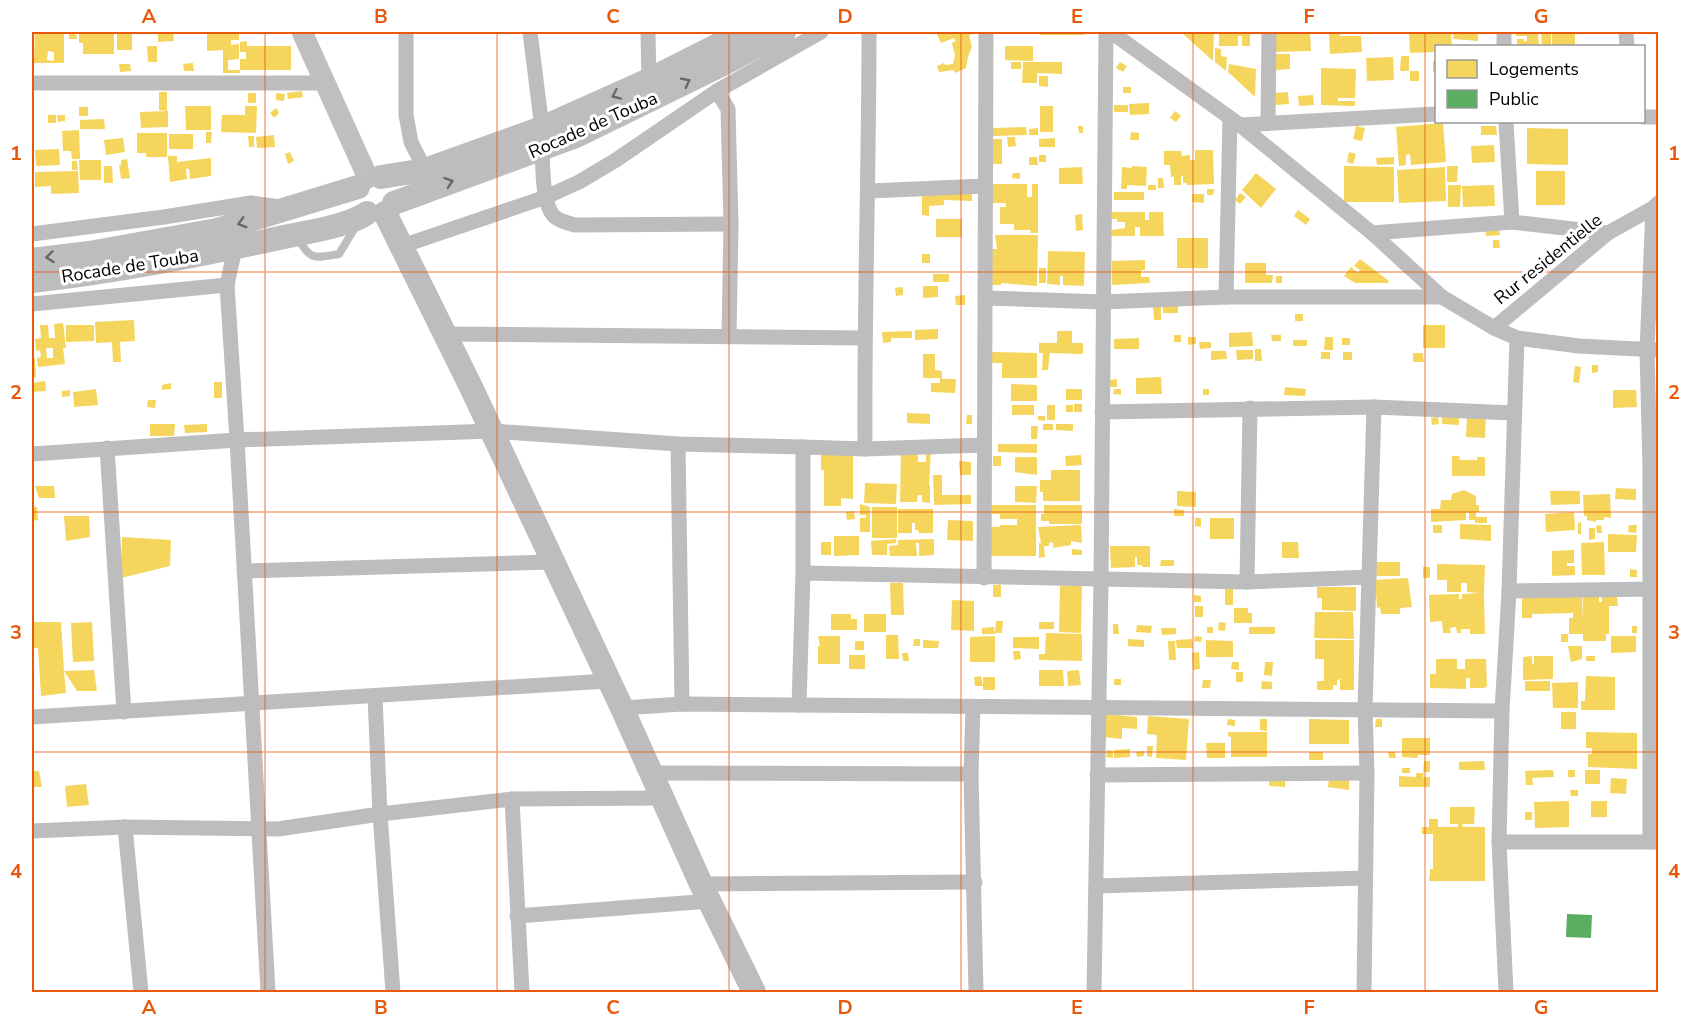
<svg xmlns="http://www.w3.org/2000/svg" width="1690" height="1024" font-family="'Nunito Sans',sans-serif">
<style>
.homes{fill:#f6d55c;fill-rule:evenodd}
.public{fill:#5aae61}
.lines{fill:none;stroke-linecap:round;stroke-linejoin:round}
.service{stroke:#bdbdbd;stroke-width:8}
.minor{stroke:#bdbdbd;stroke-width:15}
.secondary{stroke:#bfbfbf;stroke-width:21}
.primary{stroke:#bdbdbd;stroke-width:24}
.oneway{stroke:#686868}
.grid{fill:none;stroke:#e8590c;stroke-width:1.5;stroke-opacity:0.55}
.labels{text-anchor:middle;stroke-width:6;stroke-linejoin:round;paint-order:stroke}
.street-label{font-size:18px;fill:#000;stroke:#fff}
.neatline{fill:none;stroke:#e8590c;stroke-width:2}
.grid-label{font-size:20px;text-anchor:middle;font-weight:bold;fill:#e8590c}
</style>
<rect width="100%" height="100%" fill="#fff"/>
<!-- homes -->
<g class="homes">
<path d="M35,32H64V63H34ZM48,51L54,52V61L47,60Z"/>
<polygon points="69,32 76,32 77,39 69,39"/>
<polygon points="173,32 174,41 158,42 158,33"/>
<polygon points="207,32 239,32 239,40 231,40 231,45 239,44 239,59 228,60 228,70 240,70 240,73 223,73 223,50 207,51"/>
<polygon points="936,32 971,32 972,34 969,35 972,47 968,57 966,68 955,73 954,70 939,72 937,66 944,63 945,65 953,64 955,55 952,43 956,41 954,38 941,43"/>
<polygon points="1040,32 1081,32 1085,35 1040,35"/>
<polygon points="1181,32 1214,32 1213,61"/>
<polygon points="1219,32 1250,32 1250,46 1242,46 1242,36 1238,36 1238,46 1219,46"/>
<polygon points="1272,32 1310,32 1311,51 1273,52"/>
<polygon points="1409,32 1451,32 1452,46 1436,46 1436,52 1410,53"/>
<polygon points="1454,32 1478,32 1478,41 1453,39"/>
<polygon points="1516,32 1538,32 1539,46 1517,46 1517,39 1524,39 1524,41 1527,41 1527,36 1516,36"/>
<polygon points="1541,32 1551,32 1551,46 1542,46"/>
<rect x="1552" y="32" width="23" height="14"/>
<polygon points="79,33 114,33 114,54 83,54 83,43 79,43"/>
<rect x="117" y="34" width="15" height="16"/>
<polygon points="1329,34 1340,34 1340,36 1361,36 1362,52 1330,54"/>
<polygon points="247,41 247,46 291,46 291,70 240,70 240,59 246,59 246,52 240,52 240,42"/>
<polygon points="147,46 157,46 157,62 148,62"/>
<polygon points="1005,46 1033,46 1033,61 1005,60"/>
<polygon points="1215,48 1221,49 1221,56 1227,57 1226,71 1215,62"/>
<polygon points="1275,54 1290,54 1290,69 1276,70"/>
<polygon points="1401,56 1409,56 1409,71 1400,71"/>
<polygon points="1393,57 1394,80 1367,81 1366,58"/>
<rect x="1433" y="61" width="3" height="11"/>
<rect x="1011" y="62" width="10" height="7"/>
<polygon points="1023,62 1062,62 1062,74 1037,73 1037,83 1022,83"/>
<polygon points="1120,62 1127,66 1123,72 1116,68"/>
<polygon points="193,63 194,71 184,71 183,64"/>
<polygon points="119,64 130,64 131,71 120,72"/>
<polygon points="1229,64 1256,69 1255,97 1228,72"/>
<polygon points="1321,68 1356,69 1355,98 1338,98 1338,101 1355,101 1355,106 1321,105"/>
<rect x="1410" y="71" width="9" height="10"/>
<polygon points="1039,76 1048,76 1048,87 1039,86"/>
<rect x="1123" y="87" width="8" height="6"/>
<polygon points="302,91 303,97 288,99 287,93"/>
<polygon points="159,92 167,92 167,111 159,110"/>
<polygon points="1288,92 1289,104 1276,105 1275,93"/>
<rect x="248" y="93" width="8" height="10"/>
<polygon points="276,93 285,94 284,101 276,100"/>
<polygon points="1313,95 1314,105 1299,106 1298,96"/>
<polygon points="1149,103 1149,114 1130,115 1129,104"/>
<rect x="1114" y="105" width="14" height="7"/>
<polygon points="185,106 211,106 211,130 186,130"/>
<polygon points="245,106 257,106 256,133 221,132 222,115 245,115"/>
<rect x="1040" y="106" width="13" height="26"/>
<rect x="79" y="107" width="9" height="9"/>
<polygon points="276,108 279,113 274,118 270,113"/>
<polygon points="168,111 168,127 141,128 140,112"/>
<polygon points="1175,111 1181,116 1176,122 1170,118"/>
<rect x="48" y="115" width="8" height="8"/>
<polygon points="57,115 65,115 65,121 58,122"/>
<polygon points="104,119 105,129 80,129 80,120"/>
<polygon points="1443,123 1446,162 1411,165 1410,154 1406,155 1406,165 1399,166 1396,127"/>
<polygon points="1078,126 1083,126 1083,133 1079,133"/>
<polygon points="1356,126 1365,128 1362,141 1353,139"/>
<polygon points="1481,126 1496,126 1497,135 1481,135"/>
<polygon points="1026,127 1027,135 993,136 993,128"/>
<polygon points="1038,128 1038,135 1029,135 1029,129"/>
<polygon points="1527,128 1568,129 1568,165 1527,164"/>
<polygon points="79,130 80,159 72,159 71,151 63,151 62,131"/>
<polygon points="206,132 212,132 211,143 206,143"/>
<polygon points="1131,132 1139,133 1139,140 1130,140"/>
<polygon points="137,133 167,133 167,157 146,157 146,153 137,153"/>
<rect x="169" y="134" width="24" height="15"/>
<polygon points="274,135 275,147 257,148 256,137"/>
<polygon points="248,136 254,136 254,147 249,147"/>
<polygon points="1007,137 1015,137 1016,146 1008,147"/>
<polygon points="123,138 125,152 106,155 104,140"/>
<polygon points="1055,138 1055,147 1039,147 1039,139"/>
<rect x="993" y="139" width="9" height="25"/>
<polygon points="1494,145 1495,162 1472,163 1471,146"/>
<polygon points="59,149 60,165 36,166 35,150"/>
<polygon points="1195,150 1213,150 1214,184 1187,185 1187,183 1183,183 1183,176 1181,176 1181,185 1174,185 1174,177 1171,177 1170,165 1164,165 1164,151 1181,151 1182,156 1190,155 1190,160 1195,160"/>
<polygon points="290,152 294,161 288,164 285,154"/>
<polygon points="1349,152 1356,154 1353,164 1347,162"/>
<rect x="1039" y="155" width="7" height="7"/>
<polygon points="168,156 177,156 177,162 211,158 211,176 190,179 189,169 186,169 187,179 170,182"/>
<polygon points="1029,157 1037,157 1038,165 1029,165"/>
<polygon points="1394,157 1394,164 1377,165 1376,158"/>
<polygon points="127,159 130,178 121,179 119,165 121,165 121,160"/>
<polygon points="79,160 101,160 101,180 80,180"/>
<polygon points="72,161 77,161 78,170 72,170"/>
<polygon points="104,166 112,166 113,183 104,183"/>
<polygon points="1132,166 1147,167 1146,186 1127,185 1127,189 1121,189 1122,167 1132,168"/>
<polygon points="1344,166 1394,167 1394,202 1344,202"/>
<polygon points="1447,166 1458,166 1457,182 1447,182"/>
<polygon points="1082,167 1083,184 1059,184 1059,168"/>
<polygon points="1445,167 1446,201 1399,203 1397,170"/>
<polygon points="78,171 79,193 51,194 51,186 35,187 35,172"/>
<rect x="1536" y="171" width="29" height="34"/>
<polygon points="1013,173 1020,173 1020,179 1012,178"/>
<polygon points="1256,173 1276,189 1261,208 1242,190"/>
<polygon points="1158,178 1163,178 1164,188 1158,188"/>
<polygon points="991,184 1027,184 1027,197 1032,197 1032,184 1038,184 1038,233 1031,233 1030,230 1014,230 1014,224 1000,224 1000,207 1006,207 1006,203 991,203"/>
<rect x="1148" y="185" width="8" height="5"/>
<polygon points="1448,185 1461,185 1460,207 1448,207"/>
<polygon points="1494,185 1495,206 1463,207 1462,186"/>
<polygon points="1207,189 1214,189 1213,195 1207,195"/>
<polygon points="972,191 972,201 944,200 944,205 929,206 929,216 922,215 922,192"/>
<rect x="1114" y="192" width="30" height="8"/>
<polygon points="1240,193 1246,197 1240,204 1235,200"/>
<polygon points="1192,194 1204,194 1204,203 1192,202"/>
<polygon points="1298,210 1310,219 1306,225 1294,216"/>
<polygon points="1111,212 1145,212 1145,220 1149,220 1149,212 1163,212 1164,236 1140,236 1140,227 1135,227 1135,236 1111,236 1111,230 1125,228 1125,222 1117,222 1117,219 1111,219"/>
<polygon points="1082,214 1083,230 1076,231 1075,215"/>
<rect x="936" y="219" width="26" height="18"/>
<polygon points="1499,226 1500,235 1486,236 1485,227"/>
<polygon points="995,235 1038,235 1037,286 1001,283 1001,285 990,285 992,249 997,249"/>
<rect x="1177" y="238" width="31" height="30"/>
<polygon points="1493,240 1499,240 1500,248 1493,248"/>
<polygon points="1048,251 1085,252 1084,286 1063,285 1063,276 1060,276 1060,285 1047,284"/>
<rect x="922" y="254" width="8" height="9"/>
<polygon points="1360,259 1389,281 1388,283 1355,283 1344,276 1351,267 1358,273 1360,270 1354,266"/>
<polygon points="1145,260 1145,270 1141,270 1141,277 1149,277 1150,283 1112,285 1112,261"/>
<polygon points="1245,263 1266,263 1266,275 1273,275 1272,283 1245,283"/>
<rect x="1039" y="268" width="7" height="15"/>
<rect x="933" y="274" width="16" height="8"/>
<rect x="1276" y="276" width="6" height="7"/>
<polygon points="923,286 938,286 938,297 923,298"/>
<polygon points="903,287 903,295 896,296 895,288"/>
<polygon points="965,295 965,305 956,305 955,296"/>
<rect x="1163" y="304" width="15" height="9"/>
<polygon points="1153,305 1161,305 1161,320 1154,320"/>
<rect x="1295" y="314" width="8" height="7"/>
<polygon points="134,320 135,341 120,342 121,362 113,362 112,342 96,343 95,322"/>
<path d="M63,323L66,348H63L65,364L38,367L37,358L41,357L40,350L36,351L35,339L41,338L40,325H48L49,338H55L54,324ZM46,348H53V358H47Z"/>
<polygon points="66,325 94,325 94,341 66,342"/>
<rect x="1423" y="325" width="22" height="23"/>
<polygon points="938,329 938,339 915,340 915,330"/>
<polygon points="912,331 912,338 891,338 891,342 883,343 882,332"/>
<polygon points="1057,331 1072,331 1072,343 1083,343 1083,354 1050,353 1048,370 1042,370 1043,353 1039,353 1039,343 1057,343"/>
<polygon points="1252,332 1253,346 1229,347 1229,333"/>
<rect x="1174" y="335" width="7" height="7"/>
<polygon points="1271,335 1281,335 1281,341 1272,341"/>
<polygon points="1188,337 1196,337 1196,344 1188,345"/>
<polygon points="1325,337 1333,337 1333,350 1324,350"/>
<polygon points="1139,338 1139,349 1114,349 1114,339"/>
<rect x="1342" y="338" width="8" height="7"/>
<rect x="1293" y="340" width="14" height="6"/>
<polygon points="1199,342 1211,342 1211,348 1200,349"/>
<polygon points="1255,349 1261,349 1262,361 1255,361"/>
<polygon points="1236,350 1253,350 1253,359 1237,360"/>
<polygon points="1211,351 1226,351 1227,359 1211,360"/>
<polygon points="990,352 1037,353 1037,378 1002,378 1002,363 990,363"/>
<rect x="1321" y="352" width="9" height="7"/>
<rect x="1343" y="352" width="9" height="8"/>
<polygon points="1413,353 1423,353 1424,362 1413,362"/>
<polygon points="923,354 935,354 935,370 942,371 942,379 956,379 955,393 931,392 931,383 940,383 940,378 923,378"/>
<polygon points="35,358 36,377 32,378 32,359"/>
<polygon points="1592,365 1598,365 1598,372 1592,373"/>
<polygon points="1575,366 1581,367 1579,383 1573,382"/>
<polygon points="1161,377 1162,394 1136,394 1136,378"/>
<polygon points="1117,379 1117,387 1110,387 1110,380"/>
<polygon points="45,381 46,391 32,392 32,383"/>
<rect x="214" y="382" width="8" height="16"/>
<polygon points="171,383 171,389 162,390 162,385"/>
<polygon points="1011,384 1037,385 1037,401 1011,401"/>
<polygon points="1285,387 1306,389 1305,396 1284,395"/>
<polygon points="96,389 98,405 74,407 73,392"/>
<rect x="1066" y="389" width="16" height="11"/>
<polygon points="1114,389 1121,389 1121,395 1113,394"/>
<rect x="1203" y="389" width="6" height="6"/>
<polygon points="70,390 70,396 62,397 62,391"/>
<polygon points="1613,390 1636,390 1637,407 1613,408"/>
<polygon points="148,400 156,400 155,408 147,407"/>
<rect x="1074" y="404" width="8" height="8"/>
<rect x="1012" y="405" width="22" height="10"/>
<rect x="1047" y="405" width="8" height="15"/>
<rect x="1066" y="405" width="7" height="7"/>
<polygon points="907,413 930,414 930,424 907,423"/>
<polygon points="967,415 972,415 972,424 966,424"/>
<polygon points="1442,415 1459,416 1459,425 1442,424"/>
<polygon points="1038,416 1045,416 1045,421 1038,420"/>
<polygon points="1467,416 1486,416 1485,438 1466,437"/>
<polygon points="1438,417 1439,424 1432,425 1431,418"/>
<polygon points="150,424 175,424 174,436 150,436"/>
<polygon points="207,424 207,432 185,433 184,425"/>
<rect x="1043" y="424" width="10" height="6"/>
<polygon points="1056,424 1073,424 1073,431 1056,430"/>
<polygon points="1031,426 1038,426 1037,439 1031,439"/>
<polygon points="998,444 1037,444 1037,453 998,452"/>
<polygon points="901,450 918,450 918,462 926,462 926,450 931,450 929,485 930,485 930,503 922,502 922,495 918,495 917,502 900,502"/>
<polygon points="821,453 853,453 853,499 841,498 841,506 824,506 824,470 821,470"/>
<polygon points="1081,455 1082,465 1066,466 1065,456"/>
<rect x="993" y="456" width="8" height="10"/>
<polygon points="1452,456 1460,456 1459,460 1477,460 1477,457 1485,457 1485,476 1452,476"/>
<polygon points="1015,457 1037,457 1037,475 1015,472"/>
<polygon points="959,461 971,462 971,475 960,475"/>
<polygon points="1051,470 1080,470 1080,501 1043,501 1043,492 1040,492 1040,480 1051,480"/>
<polygon points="933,475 942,475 942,495 971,495 971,504 934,505"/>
<polygon points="865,483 897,484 896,504 864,503"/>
<polygon points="35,486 54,486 55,498 39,498"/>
<polygon points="1015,486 1037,486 1036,503 1015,502"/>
<polygon points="1616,488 1636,489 1636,500 1615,499"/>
<polygon points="1464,490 1476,496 1476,505 1479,505 1479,512 1476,512 1476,517 1487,517 1487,523 1475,523 1475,520 1469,520 1469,513 1466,513 1466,520 1431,522 1431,509 1440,509 1441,500 1451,500 1452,494"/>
<polygon points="1177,491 1196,492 1196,507 1177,506"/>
<polygon points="1550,491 1580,491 1580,504 1551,505"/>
<polygon points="1610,494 1611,518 1604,517 1604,520 1596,520 1596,522 1587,520 1587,516 1584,516 1583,495"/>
<polygon points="860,504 870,507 870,532 860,532 860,518 866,518 866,515 860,515"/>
<polygon points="991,505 1036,505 1036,556 991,556 991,527 1000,527 1000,525 1017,525 1017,519 1000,519 1000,514 991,514"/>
<polygon points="1044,505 1082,505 1082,524 1049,524 1049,521 1041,521 1041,514 1044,514"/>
<polygon points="32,507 37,507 38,520 32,521"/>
<rect x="872" y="507" width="25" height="31"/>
<polygon points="898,509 933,509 933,533 919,533 918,530 915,530 915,523 912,523 912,533 898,533"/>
<polygon points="1174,509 1184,510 1184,516 1174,516"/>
<polygon points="854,511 855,519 847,520 846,512"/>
<polygon points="1574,512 1575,530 1546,532 1545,514"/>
<polygon points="64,516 89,516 90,537 66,541"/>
<polygon points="1195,518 1201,518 1201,527 1195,526"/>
<rect x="1210" y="518" width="24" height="21"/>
<polygon points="948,520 973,521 973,541 947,540"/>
<polygon points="1581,522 1581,534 1578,534 1578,523"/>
<polygon points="1460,524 1491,525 1491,541 1460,539"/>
<polygon points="1081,525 1082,543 1071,541 1071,545 1053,548 1053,542 1049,543 1049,546 1044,546 1045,557 1039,558 1039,543 1041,543 1038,527"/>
<rect x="1433" y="525" width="9" height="8"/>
<polygon points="1601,525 1602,533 1597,533 1596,526"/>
<polygon points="1629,525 1637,525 1636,533 1628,532"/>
<polygon points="1589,528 1595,528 1595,539 1589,540"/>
<polygon points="1608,534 1637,535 1636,552 1608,552"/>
<polygon points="834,536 859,536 859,555 834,556"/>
<polygon points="122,537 171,540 170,566 121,578"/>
<polygon points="896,539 896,543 887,544 887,555 872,555 871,541"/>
<polygon points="934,539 934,555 919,556 919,543 916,543 917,556 890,556 889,546 898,545 898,540"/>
<rect x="821" y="542" width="10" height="13"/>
<polygon points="1282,542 1298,542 1299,558 1282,558"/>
<polygon points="1604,542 1605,575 1582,575 1581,543"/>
<polygon points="1110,546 1150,546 1150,567 1142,567 1142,565 1137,565 1137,557 1135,557 1135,567 1111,568"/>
<polygon points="1072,549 1082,550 1082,555 1072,555"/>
<polygon points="1574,550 1574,563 1567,563 1567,566 1575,566 1575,575 1552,576 1552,551"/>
<polygon points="1161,560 1174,560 1174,566 1160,566"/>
<rect x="1376" y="562" width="24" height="14"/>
<polygon points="1437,564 1485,565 1484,593 1485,634 1470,634 1470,629 1461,629 1461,633 1457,633 1456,627 1450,628 1451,633 1443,633 1442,621 1430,622 1429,595 1459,594 1459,599 1462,599 1462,594 1480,593 1467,592 1467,583 1461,583 1461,592 1447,592 1447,580 1437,580"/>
<rect x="1423" y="567" width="7" height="11"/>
<polygon points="1630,569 1637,570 1637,577 1630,577"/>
<polygon points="1408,578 1412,607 1400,608 1400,614 1381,614 1380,607 1377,608 1376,593 1373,594 1372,580"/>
<polygon points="890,583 903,583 904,615 891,615"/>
<rect x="993" y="585" width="8" height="12"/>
<polygon points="1060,586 1082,586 1081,633 1059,632"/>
<polygon points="1317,587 1356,587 1356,611 1322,610 1322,598 1317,598"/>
<rect x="1225" y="588" width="8" height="17"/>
<polygon points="1522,594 1582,594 1582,622 1583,595 1599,594 1599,602 1602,602 1602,594 1609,594 1609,597 1617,597 1618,606 1609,606 1609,634 1606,634 1606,641 1583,641 1583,634 1569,634 1569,618 1573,618 1573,613 1532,614 1532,618 1522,618"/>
<polygon points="1194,595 1201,596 1201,602 1194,602"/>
<polygon points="952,600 974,601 974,631 951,630"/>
<rect x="1195" y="606" width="8" height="11"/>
<polygon points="1234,608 1248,608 1248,613 1252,613 1252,623 1234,623"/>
<polygon points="1315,612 1353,612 1354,639 1314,638"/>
<polygon points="831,614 851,614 851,619 857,619 857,630 831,630"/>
<rect x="864" y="614" width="22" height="18"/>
<polygon points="996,621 1003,621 1002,633 995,633"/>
<polygon points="32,622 61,622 64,671 94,670 97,691 77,691 64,671 66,693 41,696 38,648 32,648"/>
<polygon points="92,622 94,661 73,662 71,623"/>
<rect x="1039" y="622" width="15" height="7"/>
<polygon points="1219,622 1226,623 1225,631 1218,630"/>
<polygon points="1113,624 1118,624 1119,634 1113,634"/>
<polygon points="1137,625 1152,626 1151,633 1136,632"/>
<rect x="1632" y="626" width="5" height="7"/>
<polygon points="994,627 995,634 982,634 982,628"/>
<rect x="1207" y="627" width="6" height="6"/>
<rect x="1249" y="627" width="26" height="7"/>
<polygon points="1161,628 1176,628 1176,634 1162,635"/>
<polygon points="1046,633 1082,634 1082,661 1039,660 1039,654 1045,654"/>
<rect x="1561" y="634" width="7" height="8"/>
<polygon points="886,635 898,635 899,659 886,659"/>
<polygon points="818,636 840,636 840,664 818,664 818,646 820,646"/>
<polygon points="995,636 995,662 970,662 970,637"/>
<polygon points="1195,636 1202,637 1201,642 1194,641"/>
<polygon points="1611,636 1636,636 1636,652 1611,653"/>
<polygon points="1013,637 1039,637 1039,649 1013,648"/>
<polygon points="914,639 920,639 920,646 913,646"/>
<polygon points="1128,639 1144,640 1144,647 1128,646"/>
<polygon points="1192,639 1193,648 1177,648 1176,640"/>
<polygon points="923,640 939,641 938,648 923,648"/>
<polygon points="1206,640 1233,641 1233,657 1206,657"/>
<polygon points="1315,640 1354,640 1354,690 1340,690 1340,679 1337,680 1337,685 1333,685 1333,690 1317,690 1317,681 1324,681 1324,659 1315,659"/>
<rect x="855" y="641" width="9" height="9"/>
<polygon points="1168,641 1175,641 1176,660 1169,660"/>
<polygon points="1568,646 1582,646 1582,659 1571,662"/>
<polygon points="1013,651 1020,651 1021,659 1014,660"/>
<polygon points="1199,652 1200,669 1193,670 1192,653"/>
<polygon points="902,653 908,653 909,661 903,661"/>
<rect x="849" y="655" width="16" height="14"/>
<polygon points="1532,656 1532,664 1534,664 1534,656 1553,656 1553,679 1523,680 1523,657"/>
<rect x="1586" y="656" width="9" height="5"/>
<polygon points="1436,659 1457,659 1457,669 1465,669 1465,659 1486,659 1487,686 1484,688 1470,688 1470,678 1466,678 1466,689 1430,688 1430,674 1436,674"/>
<polygon points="1232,662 1239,662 1239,670 1231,669"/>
<polygon points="1265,662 1273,662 1272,676 1264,675"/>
<polygon points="1039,670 1063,670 1064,686 1039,686"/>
<polygon points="1079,670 1081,685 1068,686 1067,671"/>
<rect x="1236" y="672" width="7" height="10"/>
<polygon points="981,676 983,686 975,686 974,677"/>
<polygon points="1586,676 1615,677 1615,710 1581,710 1581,701 1585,701"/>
<rect x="983" y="677" width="12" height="13"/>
<rect x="1114" y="679" width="7" height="6"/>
<polygon points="1203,680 1211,680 1210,688 1202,688"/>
<polygon points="1262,681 1272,682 1272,689 1261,689"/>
<rect x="1525" y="681" width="25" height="10"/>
<polygon points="1578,682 1578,708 1553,708 1552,683"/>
<rect x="1561" y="712" width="15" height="17"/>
<polygon points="1104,714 1137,717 1137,729 1122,728 1122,739 1103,737"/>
<polygon points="1148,716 1189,719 1186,760 1156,758 1157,735 1147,734"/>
<polygon points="1228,719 1235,720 1235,726 1227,725"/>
<polygon points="1260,719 1267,719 1267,731 1260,730"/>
<polygon points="1309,719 1349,720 1349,744 1309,744"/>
<polygon points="1376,719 1382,719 1382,727 1375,727"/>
<polygon points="1228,732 1267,732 1267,757 1231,757 1231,737 1228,736"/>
<polygon points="1586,732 1637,733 1637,769 1588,767 1588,754 1592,754 1592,748 1586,748"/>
<polygon points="1402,738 1430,738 1430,755 1418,755 1417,758 1402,757"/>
<polygon points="1206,743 1225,743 1225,758 1207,758"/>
<polygon points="1147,746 1153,746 1152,757 1147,756"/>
<polygon points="1130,749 1130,757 1114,758 1114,750"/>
<polygon points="1107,750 1113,751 1113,758 1106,757"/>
<polygon points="1144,751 1144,756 1137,757 1136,752"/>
<rect x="1309" y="752" width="14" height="8"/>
<polygon points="1388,752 1395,752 1396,758 1389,758"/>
<polygon points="1424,761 1430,761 1430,772 1423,772"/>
<polygon points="1484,761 1485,770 1459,770 1459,762"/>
<rect x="1402" y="768" width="8" height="5"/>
<polygon points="1553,770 1554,777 1532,778 1533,785 1526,785 1525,771"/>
<rect x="1568" y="770" width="7" height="7"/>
<rect x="1585" y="770" width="15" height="14"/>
<polygon points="32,771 39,771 42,787 32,787"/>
<polygon points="1416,773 1424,773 1423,777 1430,777 1430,787 1399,787 1399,776 1416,777"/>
<polygon points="1329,777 1349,777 1349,790 1328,787"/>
<polygon points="1611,778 1627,779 1626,794 1610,793"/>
<polygon points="1269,779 1285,779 1285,787 1269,786"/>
<polygon points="86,784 89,805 67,807 65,786"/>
<polygon points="1570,790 1578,790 1578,796 1571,796"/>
<polygon points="1569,801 1569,827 1535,828 1534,802"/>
<rect x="1591" y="801" width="16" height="16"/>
<polygon points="1450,807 1475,807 1474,824 1462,824 1463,827 1485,827 1485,881 1429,881 1430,869 1433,869 1433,834 1422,834 1422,827 1429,827 1429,819 1438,819 1438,827 1458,827 1458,824 1450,824"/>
<rect x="1525" y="812" width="7" height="8"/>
</g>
<!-- public -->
<polygon class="public" points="1567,914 1592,915 1591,938 1566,937"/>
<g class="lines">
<!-- service -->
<path class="service" d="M298,238C310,261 315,258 339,254L356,226"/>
<!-- minor -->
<g class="minor">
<polyline points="406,32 406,115 411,142 425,170"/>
<polyline points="530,32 542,128"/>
<polyline points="648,32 649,80"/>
<polyline points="1111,32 1240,125 1372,233 1442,297 1494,328 1517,338 1579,346 1658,350"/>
<polyline points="1504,32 1504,46"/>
<polyline points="1626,32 1627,46"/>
<polyline points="32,83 327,83"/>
<polyline points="717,91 728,109 731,224 729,336"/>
<polyline points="1644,117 1658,117"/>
<polyline points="1506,122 1512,222"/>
<polyline points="1268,123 1269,32"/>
<polyline points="1240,125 1436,114"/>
<path d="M542,150C543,166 542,202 553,215C558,221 568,223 575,225L731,224"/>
<polyline points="869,191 985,186"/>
<polyline points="1372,233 1512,222 1608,233"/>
<polyline points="32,234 164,217 251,203 280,207"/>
<polyline points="402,246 546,197 579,182 616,160 717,91 821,32"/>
<polyline points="235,248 227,285 237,440 268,992"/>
<polyline points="1226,297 1230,118"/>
<polyline points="985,298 1103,302 1226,297 1442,297"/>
<polyline points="32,304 227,285"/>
<polyline points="1494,328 1608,233 1653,208 1658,203"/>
<polyline points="445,334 864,338"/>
<polyline points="1102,412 1374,407 1514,413"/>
<polyline points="678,444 682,704"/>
<polyline points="107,448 124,712"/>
<path d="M865,449C864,310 869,171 869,32"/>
<polyline points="32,454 237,440 492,431 678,444 803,447 865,449 984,445"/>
<polyline points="244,571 552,562"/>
<polyline points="803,573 1247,582 1369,577"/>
<polyline points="984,578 986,32"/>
<polyline points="1247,582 1250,408"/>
<polyline points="1509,591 1658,589"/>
<polyline points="375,696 380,814 393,992"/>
<polyline points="799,705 803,573 803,447"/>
<polyline points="973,707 971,774 976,992"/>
<polyline points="622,708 682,704 1502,711"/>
<polyline points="32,717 607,681"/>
<polyline points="652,773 971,774"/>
<polyline points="1097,775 1367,773"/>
<polyline points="512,799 522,992"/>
<polyline points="125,827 141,992"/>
<polyline points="32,831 125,827 278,829 380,814 512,799 663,798"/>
<polyline points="1499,842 1658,842"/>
<polyline points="1650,842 1650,468 1647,351 1653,208"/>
<polyline points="701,884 975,882"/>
<polyline points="1096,886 1365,878"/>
<polyline points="517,916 710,901"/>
<polyline points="1094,992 1101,580 1106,32"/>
<polyline points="1364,992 1367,773 1365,709 1374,407"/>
<polyline points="1506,992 1499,842 1502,711 1509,591 1517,338"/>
</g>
<!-- secondary -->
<polyline class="secondary" points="302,32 368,178"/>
<!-- primary -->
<g class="primary">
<polyline points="381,177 425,170 542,128 649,80 744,32"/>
<polyline points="394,203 576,136 719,66 784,32"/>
<polyline points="385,213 470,385 622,708 701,884 754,992"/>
<polyline points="32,260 89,253 217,230 358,187"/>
<path d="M32,281C116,272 201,255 284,237C307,232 349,226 367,213"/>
</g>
</g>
<!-- one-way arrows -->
<defs><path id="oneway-chevron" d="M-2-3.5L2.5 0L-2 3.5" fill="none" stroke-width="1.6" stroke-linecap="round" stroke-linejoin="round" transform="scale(1.5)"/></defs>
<g class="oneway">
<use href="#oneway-chevron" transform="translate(686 82) rotate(-27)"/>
<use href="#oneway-chevron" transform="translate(616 95) rotate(156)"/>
<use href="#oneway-chevron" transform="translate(449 182) rotate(-19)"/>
<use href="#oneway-chevron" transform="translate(242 223) rotate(164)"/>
<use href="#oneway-chevron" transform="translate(50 257) rotate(174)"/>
</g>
<!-- grid -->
<path class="grid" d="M265,32V992M497,32V992M729,32V992M961,32V992M1193,32V992M1425,32V992M32,272H1658M32,512H1658M32,752H1658"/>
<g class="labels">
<!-- street labels -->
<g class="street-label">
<text transform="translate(593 125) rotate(-24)" y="6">Rocade de Touba</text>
<text transform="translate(1548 259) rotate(-39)" y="6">Rur residentielle</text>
<text transform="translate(130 266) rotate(-9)" y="6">Rocade de Touba</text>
</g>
</g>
<!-- border -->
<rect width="1690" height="1024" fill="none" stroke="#ffffff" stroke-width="66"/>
<!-- legend -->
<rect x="1435" y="45" width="210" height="78" fill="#ffffff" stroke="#999999" stroke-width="1.5"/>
<rect x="1447" y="60" width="30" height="18" fill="#f6d55c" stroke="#999999" stroke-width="1.5"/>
<text x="1489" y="75" font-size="18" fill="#000000">Logements</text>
<rect x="1447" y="90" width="30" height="18" fill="#5aae61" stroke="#999999" stroke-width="1.5"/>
<text x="1489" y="105" font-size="18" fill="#000000">Public</text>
<rect x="33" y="33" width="1624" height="958" class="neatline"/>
<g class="grid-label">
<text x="149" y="23">A</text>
<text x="381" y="23">B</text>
<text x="613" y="23">C</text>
<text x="845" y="23">D</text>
<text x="1077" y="23">E</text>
<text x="1309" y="23">F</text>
<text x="1541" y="23">G</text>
<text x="16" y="160">1</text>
<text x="1674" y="160">1</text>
<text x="16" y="399">2</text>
<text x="1674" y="399">2</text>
<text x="16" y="639">3</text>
<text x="1674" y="639">3</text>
<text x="16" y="878">4</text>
<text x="1674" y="878">4</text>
<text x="149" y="1014">A</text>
<text x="381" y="1014">B</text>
<text x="613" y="1014">C</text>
<text x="845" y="1014">D</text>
<text x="1077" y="1014">E</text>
<text x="1309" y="1014">F</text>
<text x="1541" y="1014">G</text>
</g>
</svg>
